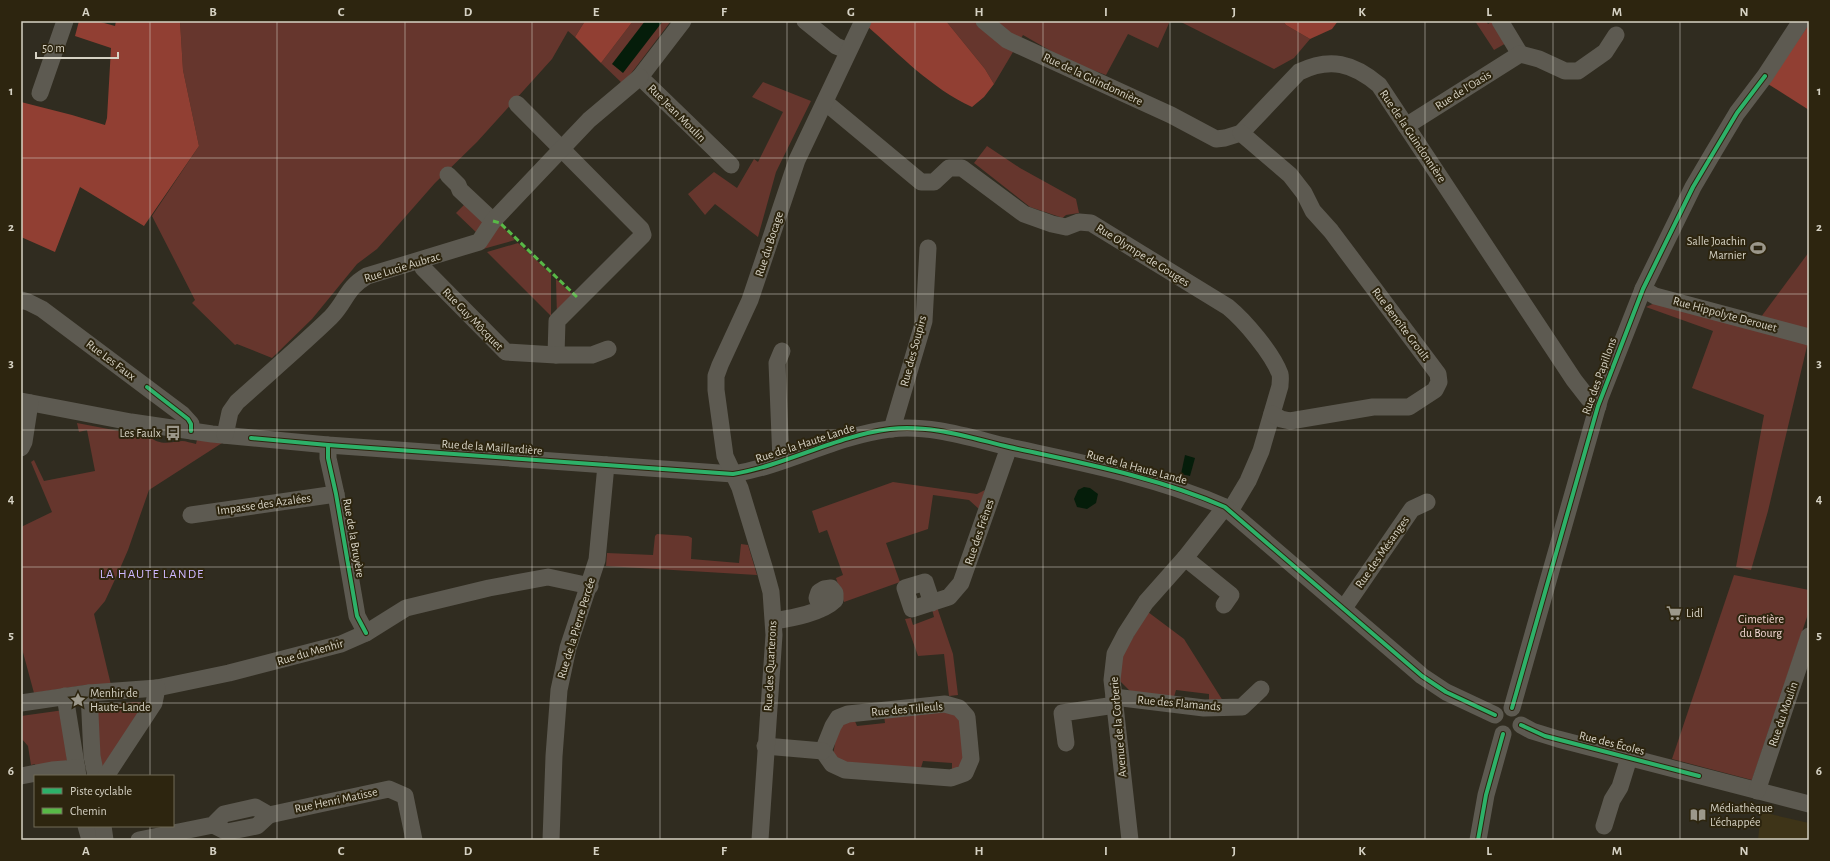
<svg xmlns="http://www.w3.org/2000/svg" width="1830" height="861" font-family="'Alegreya Sans',sans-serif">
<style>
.built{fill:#3e3418}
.green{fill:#66362d}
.forest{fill:#913f33}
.water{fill:#051d0a}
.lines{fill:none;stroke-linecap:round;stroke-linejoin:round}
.minor{stroke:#5d5a51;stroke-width:17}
.quiet{stroke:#58b947;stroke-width:3;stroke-dasharray:6 3;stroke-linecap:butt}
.cycleway-casing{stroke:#2d250f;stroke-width:6}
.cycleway{stroke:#2db169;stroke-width:4}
.grid{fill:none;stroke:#d6d2c4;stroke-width:1;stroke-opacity:0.55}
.labels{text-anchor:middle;stroke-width:4;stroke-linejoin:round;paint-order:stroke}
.street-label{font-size:12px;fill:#d6d2c4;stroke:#2d250f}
.poi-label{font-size:12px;fill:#d6d2c4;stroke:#2d250f;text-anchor:start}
.park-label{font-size:12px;fill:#f2d6d2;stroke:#2d250f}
.neighbourhood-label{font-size:13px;letter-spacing:1px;fill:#ceb8fe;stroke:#2d250f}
.neatline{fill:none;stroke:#d6d2c4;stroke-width:1.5}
.grid-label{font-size:13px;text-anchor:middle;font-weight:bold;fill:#d6d2c4}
</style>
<rect width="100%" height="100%" fill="#302c20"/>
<!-- built -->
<polygon class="built" points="1761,812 1809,823 1809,840 1758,840"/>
<!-- green -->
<g class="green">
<polygon points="180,21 585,21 575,37 568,31 552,59 477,142 435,183 377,249 357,264 312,319 272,358 237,344 235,345 192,303 195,300 152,216 199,146 183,70"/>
<polygon points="633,21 671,21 623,84 601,63"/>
<polygon points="946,21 1170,21 1158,48 1128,34 1106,75 1070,62 1023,35 994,84 985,69"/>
<polygon points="1179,21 1283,21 1286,25 1310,39 1294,58 1274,69"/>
<polygon points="1475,21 1486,21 1488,24 1493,21 1508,42 1494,50"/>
<polygon points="763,82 811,101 776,172 758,237 715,204 705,215 688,194 714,172 737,188 754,159 758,162 783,112 752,97"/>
<polygon points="987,146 1020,168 1076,199 1079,213 1066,215 1059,221 1060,217 1030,207 974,163"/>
<polygon points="467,202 488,222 479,235 456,213"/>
<polygon points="500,224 515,240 483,249"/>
<polygon points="518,243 551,274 551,316 487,252"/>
<polygon points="1809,252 1809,330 1761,317"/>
<polygon points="556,279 575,297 557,317"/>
<polygon points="1657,302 1808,342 1768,511 1751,570 1736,567 1764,415 1692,388 1713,331 1646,307"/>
<path d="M77,423L150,437C160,446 171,442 182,441C186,441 191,443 196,444L197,440L222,443L149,490L128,550L118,573L105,601L94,614L111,685H86L34,693L21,645V527L52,512L31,462L34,460L44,481L95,471L87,430L79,432Z"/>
<polygon points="893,482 977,494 985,490 979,509 969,500 933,495 928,529 886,543 900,582 844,602 836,578 843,575 827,530 819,533 812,511"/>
<polygon points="657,534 688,536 692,538 691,559 739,563 741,544 748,545 757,575 606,566 607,553 653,555 655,536"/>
<polygon points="1734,575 1809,590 1809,611 1752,780 1672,759"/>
<polygon points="937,607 953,654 958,695 949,696 944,654 918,656 905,619 911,618 913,625 934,617 932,609"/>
<polygon points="1148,612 1184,639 1223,701 1209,701 1209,694 1176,690 1174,697 1130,691 1118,679 1119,661"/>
<polygon points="134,702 148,703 101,773 93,706 105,707"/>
<polygon points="64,710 67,760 66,761 36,768 35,764 31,765 28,746 21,738 21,716"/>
<polygon points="950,710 960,717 964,765 952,773 952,763 923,761 920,771 841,765 833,755 838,726 854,719 857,726 885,723 884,715"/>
</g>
<!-- forest -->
<g class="forest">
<polygon points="79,21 97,21 115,26 116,21 180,21 183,70 199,146 144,226 80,187 55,252 21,237 21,102 72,115 105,125 107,118 111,48 75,36"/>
<polygon points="585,21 633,21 601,63 575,37"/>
<path d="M868,21H946L985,69L994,84L984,97L972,107C931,88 900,55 866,25Z"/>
<polygon points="1283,21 1338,21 1332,29 1310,39 1286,25"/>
<polygon points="1809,24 1809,110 1768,84"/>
</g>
<!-- water -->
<g class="water">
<polygon points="645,21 663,21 623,73 612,64"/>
<polygon points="1185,455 1195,458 1190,476 1181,474"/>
<polygon points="1084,487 1090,488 1098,494 1096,503 1087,509 1077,507 1074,499 1078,490"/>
</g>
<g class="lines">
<!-- minor -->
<g class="minor">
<polyline points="683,21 640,77 731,165"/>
<polyline points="805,21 836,46 848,51"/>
<path d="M984,21L1007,40L1171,115L1216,139L1225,138L1241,133L1299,72C1330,57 1353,63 1379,85L1574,380L1588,398L1598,406"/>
<polyline points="1500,21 1520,54"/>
<polyline points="40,93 65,21"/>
<path d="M825,102L921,182H934L949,168H962L1024,214L1052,224L1066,227L1079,222L1091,223L1228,307C1245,321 1272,353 1280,374C1281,378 1280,382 1280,386L1261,451L1248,481L1230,511"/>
<polyline points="517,104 641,229 643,235 557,321 556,355"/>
<polyline points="1406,126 1520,54 1539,59 1565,71 1578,71 1605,52 1616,35"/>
<polyline points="1241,133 1290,175 1304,193 1313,211 1331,231 1438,374 1439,382 1435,390 1409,407 1373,407 1290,421 1281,419 1272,414"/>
<polyline points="448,175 458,185 460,190 493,221"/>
<polyline points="421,261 423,268 506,352 556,355 592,355 608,349"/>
<polyline points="1643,289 1655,296 1809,337"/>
<polyline points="21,300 28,302 42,309 182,414 191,424 191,431"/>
<path d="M21,401L131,422L212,434L328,445L733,474C787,465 835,436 890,429C930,424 971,438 1009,447C1082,463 1157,477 1225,507L1422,676L1446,692L1495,715"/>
<polyline points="892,429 924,321 928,248"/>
<path d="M225,435L230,412L237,402C268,374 301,346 331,317C346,302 346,288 367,276L479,242L493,221L589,120L640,77"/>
<polyline points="328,445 328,458 336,494 357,616 366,633"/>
<polyline points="21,448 24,442 30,403"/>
<polyline points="781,461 777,363 782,351"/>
<polyline points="191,515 336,494"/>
<polyline points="1185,558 1231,595 1224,605"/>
<polyline points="932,603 925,582 905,588 912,609 949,597 961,583 1009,447"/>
<polyline points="1344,608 1412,509 1427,502"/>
<path d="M774,621C792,618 822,613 835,600V593L831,588L824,589L819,592L817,598L821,609"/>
<polyline points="89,693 92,756 96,776"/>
<polyline points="65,696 78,776"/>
<polyline points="1114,697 1204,708 1242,707 1261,689"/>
<polyline points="21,703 89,693 157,688 229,673 341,644 366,633 406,608 489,588 548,577 590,586"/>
<polygon points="945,704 959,708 967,717 971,759 965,773 951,778 845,770 832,764 823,751 833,726 838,718 848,714"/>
<polyline points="1512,708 1600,398 1643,289 1693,187 1713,153 1737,113 1765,76 1801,21"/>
<polyline points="1521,725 1532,731 1558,739 1809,804"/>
<polyline points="1066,743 1062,713 1115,705"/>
<polyline points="765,746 823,751"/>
<polyline points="21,776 52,770 77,768"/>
<polyline points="106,776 154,703 157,688"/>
<polyline points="1757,791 1809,636"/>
<polyline points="269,815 389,789 405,796 414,840"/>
<polyline points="86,826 90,840"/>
<polyline points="103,826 105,840"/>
<polyline points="1604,826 1612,800 1620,787 1629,758"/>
<polyline points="139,840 213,825 224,814 255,807 269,815 257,826 227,832 213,825"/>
<polyline points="551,840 554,756 559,690 568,648 597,560 606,465"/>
<polyline points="760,840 774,635 771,592 765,570 740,488 725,456 716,390 716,376 720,365 750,300 797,160 863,21"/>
<polyline points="1130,840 1114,697 1112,680 1115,654 1126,633 1146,602 1185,558 1225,507"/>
<polyline points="1478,840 1486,795 1503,734"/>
</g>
<!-- quiet -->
<polyline class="quiet" points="493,221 500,223 579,299"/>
<defs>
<g id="cycleway">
<polyline points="147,387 188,419 191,424 191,431"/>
<path d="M251,438L328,445L733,474C787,465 835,436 890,429C930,424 971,438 1009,447C1082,463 1157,477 1225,507L1422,676L1446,692L1495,715"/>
<polyline points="328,445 328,458 336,494 357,616 366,633"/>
<polyline points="1512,708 1598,406 1643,289 1693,187 1737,113 1765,76"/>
<polyline points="1521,725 1545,736 1699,776"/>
<polyline points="1478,840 1486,795 1503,734"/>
</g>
</defs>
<!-- cycleway casing -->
<use href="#cycleway" class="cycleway-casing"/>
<!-- cycleway -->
<use href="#cycleway" class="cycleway"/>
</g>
<!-- grid -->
<path class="grid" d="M150,21V776M277,21V840M405,21V840M532,21V840M660,21V840M787,21V840M915,21V840M1043,21V840M1170,21V840M1298,21V840M1425,21V840M1553,21V840M1680,21V840M21,158H1809M21,294H1809M21,430H1809M21,567H1809M21,703H1809M150,826V840"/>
<!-- icons -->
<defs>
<symbol id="stadium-bare" viewBox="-9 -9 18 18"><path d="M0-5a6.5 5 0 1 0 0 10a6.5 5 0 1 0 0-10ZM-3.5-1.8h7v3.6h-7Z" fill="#9c988b" stroke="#2d250f" stroke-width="2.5" paint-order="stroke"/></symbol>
<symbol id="bus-bare" viewBox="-9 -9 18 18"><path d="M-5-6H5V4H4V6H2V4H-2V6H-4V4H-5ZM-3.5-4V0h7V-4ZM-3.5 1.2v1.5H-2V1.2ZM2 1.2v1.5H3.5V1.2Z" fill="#9c988b" stroke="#2d250f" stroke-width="2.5" paint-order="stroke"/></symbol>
<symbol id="supermarket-bare" viewBox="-9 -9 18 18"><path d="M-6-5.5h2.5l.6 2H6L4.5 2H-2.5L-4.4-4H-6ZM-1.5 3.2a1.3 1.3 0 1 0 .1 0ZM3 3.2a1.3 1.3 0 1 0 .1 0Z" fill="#9c988b" stroke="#2d250f" stroke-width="2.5" paint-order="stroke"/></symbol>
<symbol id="sight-bare" viewBox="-9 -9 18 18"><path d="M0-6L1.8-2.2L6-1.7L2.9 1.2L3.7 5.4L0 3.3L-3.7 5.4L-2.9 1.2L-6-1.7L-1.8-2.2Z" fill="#9c988b" stroke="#2d250f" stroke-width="2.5" paint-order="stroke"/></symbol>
<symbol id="library-bare" viewBox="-9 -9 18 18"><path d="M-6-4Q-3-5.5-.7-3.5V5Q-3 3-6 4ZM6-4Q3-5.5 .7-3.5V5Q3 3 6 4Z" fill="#9c988b" stroke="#2d250f" stroke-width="2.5" paint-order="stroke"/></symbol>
</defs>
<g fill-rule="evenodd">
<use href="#stadium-bare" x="1747" y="237" width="22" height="22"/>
<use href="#bus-bare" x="162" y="422" width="22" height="22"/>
<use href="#supermarket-bare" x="1663" y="602" width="22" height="22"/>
<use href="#sight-bare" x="67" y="689" width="22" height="22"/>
<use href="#library-bare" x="1687" y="804" width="22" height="22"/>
</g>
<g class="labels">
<!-- street labels -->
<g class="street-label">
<text transform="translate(1093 79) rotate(25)" y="4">Rue de la Guindonnière</text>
<text transform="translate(1463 90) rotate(-32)" y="4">Rue de l'Oasis</text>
<text transform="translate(677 113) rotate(45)" y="4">Rue Jean Moulin</text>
<text transform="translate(1413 136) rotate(56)" y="4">Rue de la Guindonnière</text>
<text transform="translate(769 244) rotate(-72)" y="4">Rue du Bocage</text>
<text transform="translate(1143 255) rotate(32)" y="4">Rue Olympe de Gouges</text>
<text transform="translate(402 267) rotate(-17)" y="4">Rue Lucie Aubrac</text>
<text transform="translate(1725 314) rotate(15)" y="4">Rue Hippolyte Derouet</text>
<text transform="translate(473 319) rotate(46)" y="4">Rue Guy Môcquet</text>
<text transform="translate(1401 324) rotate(53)" y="4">Rue Benoîte Groult</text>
<text transform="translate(913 351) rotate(-75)" y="4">Rue des Soupirs</text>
<text transform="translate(111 360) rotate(37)" y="4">Rue Les Faux</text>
<text transform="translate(1599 376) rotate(-70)" y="4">Rue des Papillons</text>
<text transform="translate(805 443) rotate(-18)" y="4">Rue de la Haute Lande</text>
<text transform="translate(492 447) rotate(4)" y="4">Rue de la Maillardière</text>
<text transform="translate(1137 467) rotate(15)" y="4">Rue de la Haute Lande</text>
<text transform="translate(264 504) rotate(-8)" y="4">Impasse des Azalées</text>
<text transform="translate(979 532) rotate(-71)" y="4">Rue des Frênes</text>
<text transform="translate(354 538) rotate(80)" y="4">Rue de la Bruyère</text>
<text transform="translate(1382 552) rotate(-55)" y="4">Rue des Mésanges</text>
<text transform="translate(576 628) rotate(-73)" y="4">Rue de la Pierre Percée</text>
<text transform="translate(310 652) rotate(-16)" y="4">Rue du Menhir</text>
<text transform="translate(770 666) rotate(-87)" y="4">Rue des Quarterons</text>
<text transform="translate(1179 703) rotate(5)" y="4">Rue des Flamands</text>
<text transform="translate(907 709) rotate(-5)" y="4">Rue des Tilleuls</text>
<text transform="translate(1783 714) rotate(-71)" y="4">Rue du Moulin</text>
<text transform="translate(1118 727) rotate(-95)" y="4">Avenue de la Corberie</text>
<text transform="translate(1612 743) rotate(14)" y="4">Rue des Écoles</text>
<text transform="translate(336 800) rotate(-12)" y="4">Rue Henri Matisse</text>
</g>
<!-- poi labels -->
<g class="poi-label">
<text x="1746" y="245" text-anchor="end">Salle Joachin<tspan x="1746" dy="14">Marnier</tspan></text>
<text x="161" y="437" text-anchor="end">Les Faulx</text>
<text x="1686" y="617">Lidl</text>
<text x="90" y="697">Menhir de<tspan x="90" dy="14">Haute-Lande</tspan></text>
<text x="1710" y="812">Médiathèque<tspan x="1710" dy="14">L'échappée</tspan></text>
</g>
<!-- park labels -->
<g class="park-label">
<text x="1761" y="623">Cimetière<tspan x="1761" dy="14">du Bourg</tspan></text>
</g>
<!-- neighbourhood labels -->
<g class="neighbourhood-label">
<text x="152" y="578">LA HAUTE LANDE</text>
</g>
</g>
<!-- border -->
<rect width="1830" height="861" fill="none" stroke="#2d250f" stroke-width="44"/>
<!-- legend -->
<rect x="34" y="775" width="140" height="52" fill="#2d250f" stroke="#716a57"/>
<rect x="42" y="788" width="20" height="6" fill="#2db169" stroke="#716a57"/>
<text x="70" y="795" font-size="12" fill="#d6d2c4">Piste cyclable</text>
<rect x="42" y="808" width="20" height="6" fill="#58b947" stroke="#716a57"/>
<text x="70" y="815" font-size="12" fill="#d6d2c4">Chemin</text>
<!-- scale -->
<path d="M36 52v6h82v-6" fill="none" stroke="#d6d2c4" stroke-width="2"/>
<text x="42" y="52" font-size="12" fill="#d6d2c4" stroke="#2d250f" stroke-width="3" paint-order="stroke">50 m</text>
<rect x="22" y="22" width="1786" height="817" class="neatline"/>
<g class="grid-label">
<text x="86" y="16">A</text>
<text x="213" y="16">B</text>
<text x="341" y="16">C</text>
<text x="468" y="16">D</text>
<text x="596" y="16">E</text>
<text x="724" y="16">F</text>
<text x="851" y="16">G</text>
<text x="979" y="16">H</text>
<text x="1106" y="16">I</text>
<text x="1234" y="16">J</text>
<text x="1362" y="16">K</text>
<text x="1489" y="16">L</text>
<text x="1617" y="16">M</text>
<text x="1744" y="16">N</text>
<text x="11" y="95">1</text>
<text x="1819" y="95">1</text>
<text x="11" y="231">2</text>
<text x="1819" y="231">2</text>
<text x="11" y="367">3</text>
<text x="1819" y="367">3</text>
<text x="11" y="503">4</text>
<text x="1819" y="503">4</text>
<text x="11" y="639">5</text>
<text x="1819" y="639">5</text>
<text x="11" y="775">6</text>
<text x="1819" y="775">6</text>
<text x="86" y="855">A</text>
<text x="213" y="855">B</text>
<text x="341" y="855">C</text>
<text x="468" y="855">D</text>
<text x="596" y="855">E</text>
<text x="724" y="855">F</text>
<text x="851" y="855">G</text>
<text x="979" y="855">H</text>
<text x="1106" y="855">I</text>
<text x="1234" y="855">J</text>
<text x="1362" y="855">K</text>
<text x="1489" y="855">L</text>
<text x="1617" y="855">M</text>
<text x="1744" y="855">N</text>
</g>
</svg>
